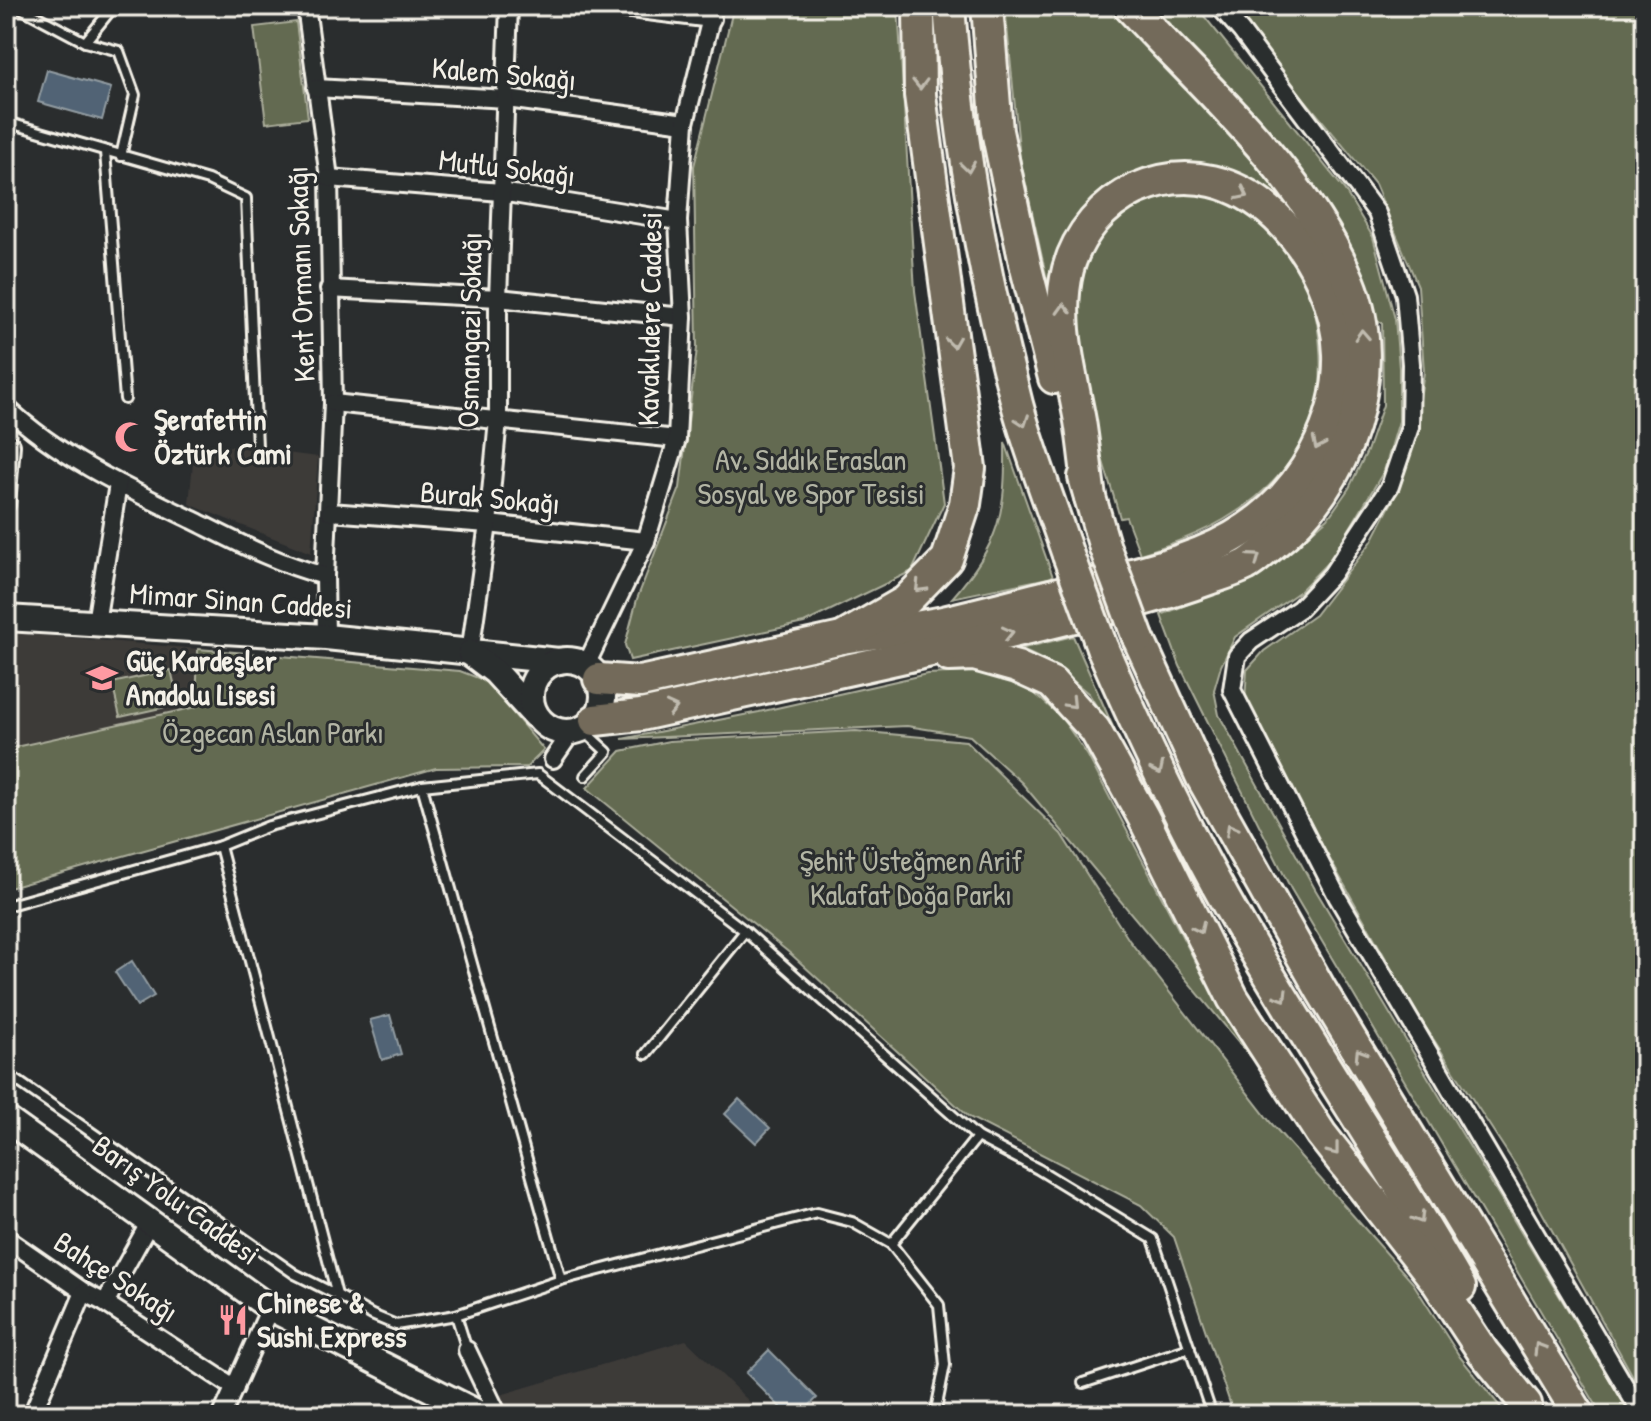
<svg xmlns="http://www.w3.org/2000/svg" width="1651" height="1421" font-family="'Patrick Hand',sans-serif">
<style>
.built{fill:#3e3b39}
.green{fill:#646b51;stroke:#acae9c;stroke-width:2}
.water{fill:#516474;stroke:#929ca2;stroke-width:2}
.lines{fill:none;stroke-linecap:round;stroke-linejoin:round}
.lane-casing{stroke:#f4f1e8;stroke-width:14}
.street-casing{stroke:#f4f1e8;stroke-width:22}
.secondary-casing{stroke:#f4f1e8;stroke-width:30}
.highway-casing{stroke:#f4f1e8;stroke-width:36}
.lane{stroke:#2a2d2e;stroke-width:8}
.street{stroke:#2a2d2e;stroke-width:16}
.secondary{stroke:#2a2d2e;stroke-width:24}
.highway{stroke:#736b5a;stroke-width:30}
.highway-bridge-casing{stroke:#f4f1e8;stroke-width:36;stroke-linecap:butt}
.highway-bridge{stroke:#736b5a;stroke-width:30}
.oneway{stroke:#c0bbaf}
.labels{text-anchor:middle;stroke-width:6;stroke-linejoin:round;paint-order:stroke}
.street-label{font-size:30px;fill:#f4f1e8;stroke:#2a2d2e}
.poi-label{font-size:30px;font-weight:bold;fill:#f4f1e8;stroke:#2a2d2e;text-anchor:start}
.park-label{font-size:30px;fill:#b3b5a4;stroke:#2a2d2e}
</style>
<rect width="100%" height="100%" fill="#2a2d2e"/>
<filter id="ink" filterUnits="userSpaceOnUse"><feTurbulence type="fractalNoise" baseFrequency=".0125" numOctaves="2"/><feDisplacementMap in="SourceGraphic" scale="16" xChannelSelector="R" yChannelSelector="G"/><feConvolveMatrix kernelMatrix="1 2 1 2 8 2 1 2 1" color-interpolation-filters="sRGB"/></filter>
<g filter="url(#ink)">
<!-- built -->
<g class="built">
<polygon points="195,442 318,457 311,553 189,504"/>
<polygon points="6,632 198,649 196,707 6,749"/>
<polygon points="686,1340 763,1415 519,1415 490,1398"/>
</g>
<!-- green -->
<g class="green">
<polygon points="734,6 898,6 915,291 944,503 912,571 804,623 630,660 625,645 637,599 680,488 697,348 694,166"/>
<polygon points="1005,6 1108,6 1271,175 1323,257 1257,184 1120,181 1051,298 1020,158"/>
<polygon points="1145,6 1196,6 1344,189 1373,237 1395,319 1399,368 1399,421 1384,471 1332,558 1299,592 1235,637 1221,666 1214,690 1219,715 1315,889 1631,1415 1602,1415 1291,889 1180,666 1161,615 1263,574 1328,518 1349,488 1367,451 1383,405 1382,322 1373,322 1351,253 1300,169"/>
<polygon points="1227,6 1645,6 1645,1398 1518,1169 1417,1014 1269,751 1245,700 1247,670 1264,651 1315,615 1372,541 1394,498 1413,445 1424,372 1418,286 1375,184"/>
<polygon points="296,22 308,118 266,123 254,27"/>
<path d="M1171,190C1187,192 1212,190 1225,197C1261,218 1291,253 1308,291C1320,318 1322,359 1320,387C1318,410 1304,442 1291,460C1254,512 1199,536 1140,554L1126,517L1120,518C1095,428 1034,284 1121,211C1133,200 1156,196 1171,190Z"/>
<path d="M1005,442L1053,577L952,598C1000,543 1006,513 1005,442Z"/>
<polygon points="1073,636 1124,752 1089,694 1054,665 1020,649"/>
<polygon points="198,649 460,671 486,681 544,750 527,767 436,768 6,889 6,749 196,707"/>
<polygon points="171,670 179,704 120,717 112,683"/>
<polygon points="995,671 1034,693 1061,717 1088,756 1206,982 1212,980 1277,1088 1022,783 970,736 907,726 622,739 759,712 927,674"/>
<polygon points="856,731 966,741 1061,834 1129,940 1271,1123 1413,1283 1460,1357 1507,1415 1234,1415 1174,1237 1141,1205 969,1117 792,955 587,788 621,751 669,741"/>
</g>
<!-- water -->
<g class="water">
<polygon points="47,70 111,88 102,120 38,102"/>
<polygon points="132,961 154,996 137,1006 115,972"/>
<polygon points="390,1015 401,1054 382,1060 370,1020"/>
<polygon points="739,1099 770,1128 756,1143 725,1114"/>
<polygon points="769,1350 817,1398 800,1415 788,1415 746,1373"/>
</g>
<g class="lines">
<defs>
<g id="lane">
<polyline points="17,6 85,42 119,51 135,95 121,156"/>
<polyline points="85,42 114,6"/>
<polyline points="6,122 208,180 246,198 257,446"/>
<polyline points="105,152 125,399"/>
<polyline points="582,729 607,752 585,776"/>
<polyline points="422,786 561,1280"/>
<polyline points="220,846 337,1295 372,1315 396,1325 456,1315 561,1280 817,1213 852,1222 891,1244 939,1305 945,1365 935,1415"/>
<polyline points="6,906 220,846 269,826 422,786 538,774 745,931 977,1137 1038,1169 1153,1239 1212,1415"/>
<polyline points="646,1054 745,931"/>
<polyline points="6,1073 295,1274 337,1295"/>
<polyline points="891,1244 977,1137"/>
<polyline points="456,1315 467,1350"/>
<polyline points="1083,1383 1190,1348"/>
<polyline points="278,1412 283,1415"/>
</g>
<g id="street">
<polyline points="306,6 329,178 333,403 325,576 326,637"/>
<polyline points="607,6 712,19"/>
<polyline points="1219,6 1241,31 1377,213 1405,295 1411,364 1410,427 1390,486 1332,574 1299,609 1251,641 1237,656 1232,690 1338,898 1642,1415"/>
<polyline points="316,88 507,99 685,123"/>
<polyline points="329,178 501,192 678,221"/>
<polyline points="329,289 498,298 683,317"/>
<polyline points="333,403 677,439"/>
<path d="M6,407C60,458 128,489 195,521C239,543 276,563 325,576"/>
<polyline points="6,504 11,445"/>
<polyline points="330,512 488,524 646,541"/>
<polyline points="96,623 118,484"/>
<polyline points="470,653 488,524 498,420 498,298 509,6"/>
<polyline points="586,665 646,541 677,439 683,317 678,221 685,123 714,6"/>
<polyline points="553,759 571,733"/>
<polyline points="6,1238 84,1292 105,1303 235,1388"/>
<polyline points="105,1303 151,1220"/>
<polyline points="467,1350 498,1415"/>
<polyline points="32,1415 84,1292"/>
<polyline points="222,1415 270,1308"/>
</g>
<g id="secondary">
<polyline points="6,618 326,637 559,661"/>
<polyline points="470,653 495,672 534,715"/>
<circle cx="567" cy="696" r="36"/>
<polyline points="6,1119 270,1308 482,1415"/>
</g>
<g id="highway">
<path d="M949,6C959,140 983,274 1017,404C1031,455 1051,505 1068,555"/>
<polyline points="987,6 997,131 1026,268 1054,378"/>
<polyline points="1084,477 1105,548"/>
<path d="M842,638C875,633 910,629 943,622C991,611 1038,598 1086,586C1139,572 1201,560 1247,528C1303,491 1341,422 1339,354C1336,256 1243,142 1136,189C1103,204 1078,234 1068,269C1055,320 1071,371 1080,421C1084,446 1086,471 1090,497"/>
<polyline points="1138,638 1202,778 1321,990 1579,1415"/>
<path d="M1102,647C1139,732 1178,816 1224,898C1298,1030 1385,1155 1460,1287"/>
<polyline points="949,656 974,655 1017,667 1052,683 1095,730 1143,817 1233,998 1321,1134 1437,1282 1483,1352 1526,1404"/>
<polyline points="599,679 640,682 842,638 906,601 947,559 965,504 970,468 920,95 919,6"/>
<path d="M595,720L641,715C784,683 928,654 1070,618C1117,607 1163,596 1209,579C1221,575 1234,571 1246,565C1255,560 1263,552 1272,545C1349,486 1387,373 1349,281C1303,172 1208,92 1129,6"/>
</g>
</defs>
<!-- lane casing -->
<use href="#lane" class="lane-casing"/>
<!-- street casing -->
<use href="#street" class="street-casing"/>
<!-- secondary casing -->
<use href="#secondary" class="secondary-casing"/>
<!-- highway casing -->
<use href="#highway" class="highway-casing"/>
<!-- lane -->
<use href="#lane" class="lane"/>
<!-- street -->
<use href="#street" class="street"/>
<!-- secondary -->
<use href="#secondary" class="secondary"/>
<!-- highway -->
<use href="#highway" class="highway"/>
<defs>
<g id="highway-bridge">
<polyline points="1105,548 1138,638"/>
<polyline points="1068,555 1102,647"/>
</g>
</defs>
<!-- highway-bridge casing -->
<use href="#highway-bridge" class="highway-bridge-casing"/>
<!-- highway-bridge -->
<use href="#highway-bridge" class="highway-bridge"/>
</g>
<!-- one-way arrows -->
<defs><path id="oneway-chevron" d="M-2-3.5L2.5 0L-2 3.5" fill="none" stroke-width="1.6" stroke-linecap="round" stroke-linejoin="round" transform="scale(2)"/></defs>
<g class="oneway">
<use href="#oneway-chevron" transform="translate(920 84) rotate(89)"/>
<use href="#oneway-chevron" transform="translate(968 167) rotate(82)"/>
<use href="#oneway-chevron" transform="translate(1243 194) rotate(26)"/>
<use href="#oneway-chevron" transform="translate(1064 309) rotate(-92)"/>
<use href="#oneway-chevron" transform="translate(1362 335) rotate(-93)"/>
<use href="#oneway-chevron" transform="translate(953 342) rotate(82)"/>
<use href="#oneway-chevron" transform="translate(1023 421) rotate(71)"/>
<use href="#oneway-chevron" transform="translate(1318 444) rotate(115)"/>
<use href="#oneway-chevron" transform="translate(1255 558) rotate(-36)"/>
<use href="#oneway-chevron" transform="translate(920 587) rotate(134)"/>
<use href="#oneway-chevron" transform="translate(1008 633) rotate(-13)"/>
<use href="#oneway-chevron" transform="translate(1071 703) rotate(46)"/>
<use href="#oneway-chevron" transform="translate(672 708) rotate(-13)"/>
<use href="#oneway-chevron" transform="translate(1158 769) rotate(64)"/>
<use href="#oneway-chevron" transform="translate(1231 829) rotate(-119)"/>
<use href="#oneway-chevron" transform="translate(1199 928) rotate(64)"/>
<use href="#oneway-chevron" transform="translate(1282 996) rotate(59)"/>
<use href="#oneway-chevron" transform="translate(1360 1054) rotate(-122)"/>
<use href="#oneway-chevron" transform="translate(1334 1150) rotate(52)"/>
<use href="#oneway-chevron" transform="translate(1419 1218) rotate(58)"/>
<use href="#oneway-chevron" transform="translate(1539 1348) rotate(-121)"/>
</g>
</g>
<!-- icons -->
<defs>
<symbol id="mosque-bare" viewBox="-9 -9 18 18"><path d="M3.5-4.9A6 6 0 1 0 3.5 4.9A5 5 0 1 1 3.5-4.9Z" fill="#ff9aa2" stroke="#2a2d2e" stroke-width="2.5" paint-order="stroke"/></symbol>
<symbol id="school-bare" viewBox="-9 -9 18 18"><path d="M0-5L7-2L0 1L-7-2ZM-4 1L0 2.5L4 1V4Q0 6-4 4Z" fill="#ff9aa2" stroke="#2a2d2e" stroke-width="2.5" paint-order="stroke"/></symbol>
<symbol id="restaurant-bare" viewBox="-9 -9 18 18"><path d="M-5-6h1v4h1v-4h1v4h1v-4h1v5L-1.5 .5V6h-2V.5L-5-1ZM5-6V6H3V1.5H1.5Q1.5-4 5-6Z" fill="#ff9aa2" stroke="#2a2d2e" stroke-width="2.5" paint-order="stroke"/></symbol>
</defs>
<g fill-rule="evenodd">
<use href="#mosque-bare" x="108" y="415" width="44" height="44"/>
<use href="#school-bare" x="80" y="656" width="44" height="44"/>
<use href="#restaurant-bare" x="211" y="1298" width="44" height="44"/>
</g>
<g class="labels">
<!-- street labels -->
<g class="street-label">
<text transform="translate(504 74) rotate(5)" y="10">Kalem Sokağı</text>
<text transform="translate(507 168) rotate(7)" y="10">Mutlu Sokağı</text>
<text transform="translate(301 274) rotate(-92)" y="10">Kent Ormanı Sokağı</text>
<text transform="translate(650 319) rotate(-89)" y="10">Kavaklıdere Caddesi</text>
<text transform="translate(470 330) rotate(-89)" y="10">Osmangazi Sokağı</text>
<text transform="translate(490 498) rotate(5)" y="10">Burak Sokağı</text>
<text transform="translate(241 601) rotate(4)" y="10">Mimar Sinan Caddesi</text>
<text transform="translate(176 1200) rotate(36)" y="10">Barış Yolu Caddesi</text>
<text transform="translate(116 1277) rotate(33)" y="10">Bahçe Sokağı</text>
</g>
<!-- poi labels -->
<g class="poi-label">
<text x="154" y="430">Şerafettin<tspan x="154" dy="34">Öztürk Cami</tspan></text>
<text x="126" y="671">Güç Kardeşler<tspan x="126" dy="34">Anadolu Lisesi</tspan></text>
<text x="257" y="1313">Chinese &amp;<tspan x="257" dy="34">Sushi Express</tspan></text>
</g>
<!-- park labels -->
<g class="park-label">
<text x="811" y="470">Av. Sıddık Eraslan<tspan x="811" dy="34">Sosyal ve Spor Tesisi</tspan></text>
<text x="273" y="743">Özgecan Aslan Parkı</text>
<text x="911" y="871">Şehit Üsteğmen Arif<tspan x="911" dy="34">Kalafat Doğa Parkı</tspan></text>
</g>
</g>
<!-- margin -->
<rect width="1651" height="1421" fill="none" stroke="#2a2d2e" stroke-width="32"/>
<rect x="16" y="16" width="1619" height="1389" fill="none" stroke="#f4f1e8" stroke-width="3" filter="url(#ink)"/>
</svg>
